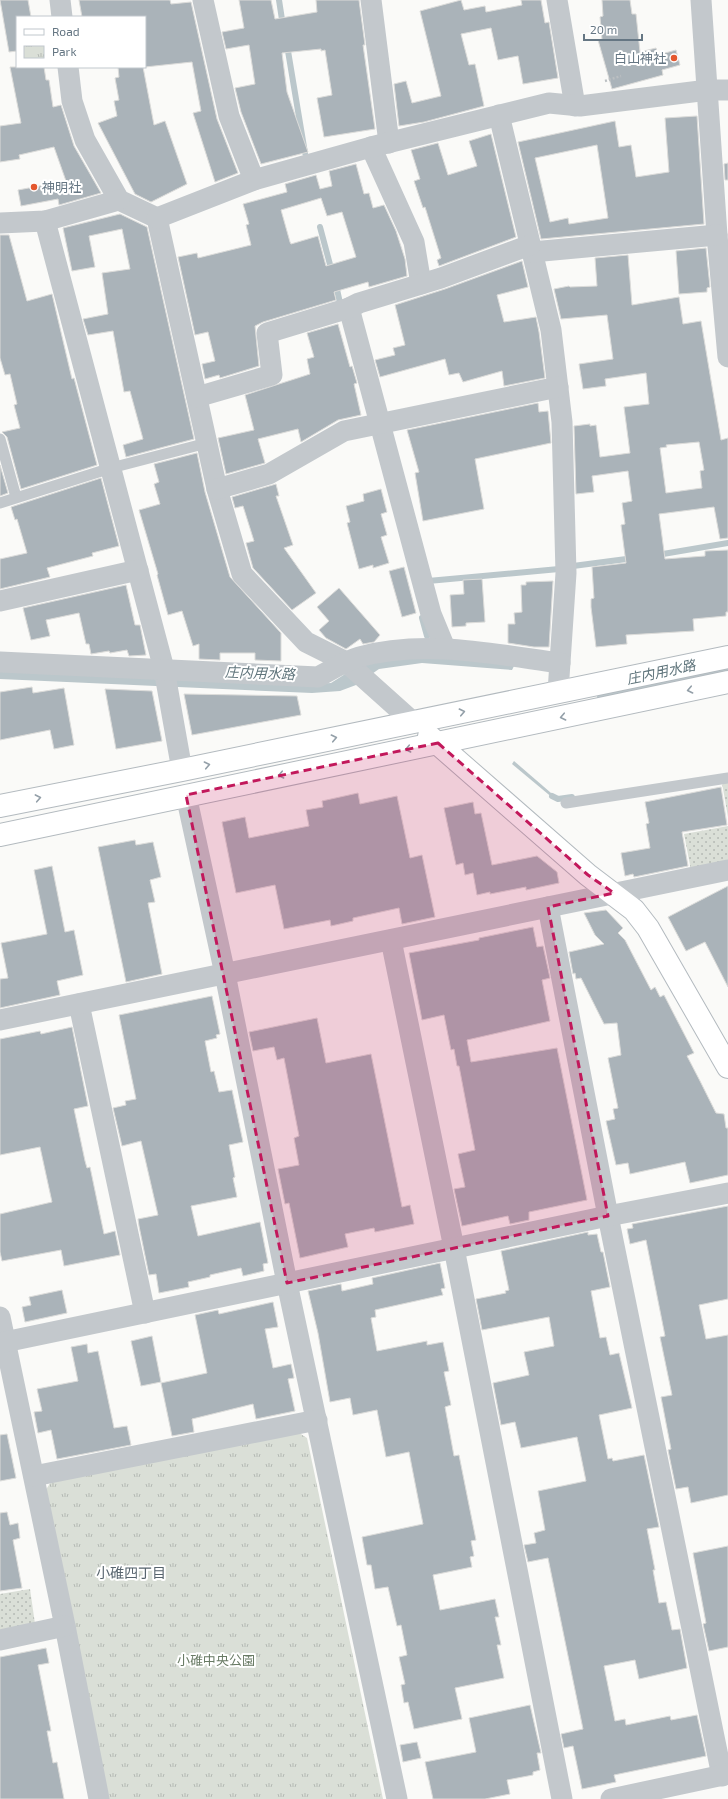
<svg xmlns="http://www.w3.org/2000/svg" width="728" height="1799" font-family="'Exo 2','Noto Sans JP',sans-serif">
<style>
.grass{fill:url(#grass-dots)}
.park{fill:url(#park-tufts)}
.water{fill:#bbc7cb}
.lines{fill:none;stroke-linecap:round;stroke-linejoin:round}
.stream{stroke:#bbc7cb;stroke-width:6}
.building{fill:#aab3b9;stroke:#dcdcda;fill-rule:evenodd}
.secondary-casing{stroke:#b3babf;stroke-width:24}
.path{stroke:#bbbfc2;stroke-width:2.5;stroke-dasharray:2 2;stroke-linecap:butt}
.lane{stroke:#c3c8cc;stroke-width:11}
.street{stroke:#c3c8cc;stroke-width:21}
.secondary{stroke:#fff;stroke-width:22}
.oneway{stroke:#939fa8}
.marked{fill:#c2185b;fill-opacity:0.2;stroke:#c2185b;stroke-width:3;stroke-dasharray:8 5;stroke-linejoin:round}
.poi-dot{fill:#e4572e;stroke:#fff;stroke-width:1.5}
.labels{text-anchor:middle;stroke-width:4;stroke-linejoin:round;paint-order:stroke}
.poi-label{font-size:13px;fill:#657683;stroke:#fff;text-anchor:end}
.park-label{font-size:13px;fill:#687a64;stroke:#fff}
.water-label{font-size:14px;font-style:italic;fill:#60757c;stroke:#fff}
.neighbourhood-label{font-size:14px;fill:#57646e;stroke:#fff}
</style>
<defs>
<pattern id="grass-dots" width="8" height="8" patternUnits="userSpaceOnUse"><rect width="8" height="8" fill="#dadfd7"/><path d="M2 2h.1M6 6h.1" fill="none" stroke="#b4b9b4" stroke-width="1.8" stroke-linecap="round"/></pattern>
<pattern id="park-tufts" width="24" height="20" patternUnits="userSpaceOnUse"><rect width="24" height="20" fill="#dadfd7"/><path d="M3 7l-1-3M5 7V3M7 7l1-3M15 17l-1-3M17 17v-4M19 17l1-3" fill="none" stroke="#b4b9b4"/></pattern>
</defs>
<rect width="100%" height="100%" fill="#fafaf8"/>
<!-- grass -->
<g class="grass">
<polygon points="728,782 728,817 722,783"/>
<polygon points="728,826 728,862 691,870 684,834"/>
<polygon points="30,1589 35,1624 0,1630 0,1594"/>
</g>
<!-- park -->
<polygon class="park" points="299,1433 307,1438 383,1799 106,1799 45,1491 51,1482"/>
<!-- water -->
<g class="water">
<polygon points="425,656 515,664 512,670 422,663 379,669 356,685 340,691 312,693 0,679 0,671 310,684 331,683 364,662"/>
<polygon points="514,761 558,799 554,799 512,764"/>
</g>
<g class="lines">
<!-- stream -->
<g class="stream">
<polyline points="279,0 283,26"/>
<polyline points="287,45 305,153"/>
<polyline points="320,227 332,272"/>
<polyline points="336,285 340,303"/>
<polyline points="657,555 728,543"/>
<polyline points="573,566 634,558"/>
<polyline points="428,581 559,569"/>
<polyline points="422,618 427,636"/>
<polyline points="600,697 728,670"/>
<polyline points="552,796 558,799 572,797"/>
</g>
</g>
<!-- building -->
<g class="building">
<polygon points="0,0 28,0 31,17 17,17 17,51 9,52"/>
<polygon points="79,0 170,0 171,4 191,2 217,119 238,173 215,182 193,113 201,111 192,62 145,67 145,17 82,17"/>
<polygon points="239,0 271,0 275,19 317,12 316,0 359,0 365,45 363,45 375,129 324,137 317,98 332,95 325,50 321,51 321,49 282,53 287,92 308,152 261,164 241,112 235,88 255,84 249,45 226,49 222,32 244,28"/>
<polygon points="461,0 464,10 485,6 486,12 522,5 521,0 541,0 545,23 549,22 558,78 523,84 518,56 498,60 491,28 461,34 469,65 475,64 484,106 424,122 399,126 394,84 406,81 412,103 441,96 420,11"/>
<polygon points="602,0 630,0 632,14 636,14 640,52 656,48 658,55 676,50 680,65 662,70 663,75 612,89 598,40 602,39 600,17 603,16"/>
<polygon points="10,67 44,67 46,80 49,80 53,107 61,105 74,146 101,193 59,205 58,199 21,206 18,190 66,181 54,147 19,155 20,159 0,162 0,126 21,123"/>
<polygon points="118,67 143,67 154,125 165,121 187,184 151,202 135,194 98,123 117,116 114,101 119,100 115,78 119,77"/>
<path d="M697,116L704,224L541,239L518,142L615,121L619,147L631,145L636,177L669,172L665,118ZM597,145L608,218L569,224L568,218L550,222L535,158Z"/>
<polygon points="491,134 516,237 439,266 437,260 441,258 425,207 423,208 414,181 420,179 411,150 438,143 448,175 477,166 469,141"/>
<polygon points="728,163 728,180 725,180 724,164"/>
<path d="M356,164L364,194L369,193L373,208L384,205L396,231L405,259L407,276L369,287L368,282L334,292L336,300L263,322L255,326L259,366L220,378L219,375L205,379L202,364L215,361L208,332L195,335L178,257L197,253L198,258L251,245L246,225L249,224L243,204L287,192L285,184L316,175L320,189L332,186L329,171ZM321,198L327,216L342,212L356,257L326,266L318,236L291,244L290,242L281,210Z"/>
<polygon points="120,214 147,227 194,439 126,457 123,445 143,439 130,391 124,392 113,331 88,335 83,319 108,314 102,273 130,269 122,229 89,236 95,267 72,271 63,228"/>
<polygon points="0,235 9,235 27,301 52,294 72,379 74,378 97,465 21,489 7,437 2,432 20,428 14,405 17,404 10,374 5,375 0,358"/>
<polygon points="706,248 710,287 707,288 707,292 679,294 676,251"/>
<path d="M628,255L632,305L679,297L683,324L701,321L721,440L728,438V538L720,539L714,507L659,514L665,559L705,556V551L728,550V612H726V616L693,619L694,631L626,635L627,644L596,647L591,607V599L594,598L592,567L626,563L621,525L625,524L622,503L632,501L628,471L592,476L594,492L576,494L574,426L590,424V426L596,425L600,457L630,453L624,407L649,404L646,373L605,379L606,386L583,389L579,364L613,359L607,315L561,319L554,289L569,286L570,287L597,286L595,258ZM699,442L704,470L700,471L702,488L666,493L660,448L667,447L666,445Z"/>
<polygon points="522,261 528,287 497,295 504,322 536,317 539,332 545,378 504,386 502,371 463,382 459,373 449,375 445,359 380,377 375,360 395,355 393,348 405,345 395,305 445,289"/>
<polygon points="338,324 350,367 352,366 357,383 354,384 361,415 338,420 301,442 298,429 258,439 265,463 226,474 218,438 254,430 245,395 310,374 307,359 314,357 307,333"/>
<polygon points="538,403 539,412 548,411 551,443 475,459 484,509 423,521 415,473 419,472 407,430"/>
<polygon points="197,453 205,492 230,577 281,633 281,661 255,660 255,653 220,653 220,660 199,659 199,644 193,646 182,611 168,615 157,575 158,574 139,510 160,504 154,484 159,482 154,464"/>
<polygon points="0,465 8,493 0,496"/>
<polygon points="101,478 119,546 92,553 93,556 47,568 50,577 0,589 0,559 27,553 17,519 15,520 11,507"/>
<polygon points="276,484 279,496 276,496 293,545 284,548 316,593 292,610 253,568 246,543 254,541 243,506 235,508 232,497"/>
<polygon points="381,489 387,512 381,514 387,535 381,537 389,563 373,568 373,565 359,569 347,523 350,522 346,506 364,501 363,494"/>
<polygon points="404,567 416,613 402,617 389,571"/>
<polygon points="482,579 485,622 466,623 466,626 452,627 450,595 464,594 463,580"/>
<polygon points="553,581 549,647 534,647 508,643 508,624 515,624 514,613 522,612 521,585 526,585 526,582"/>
<polygon points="126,585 135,625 140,625 146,655 129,656 127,650 110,653 109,651 91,654 89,644 86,644 79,613 46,620 50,636 31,640 23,608"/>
<polygon points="339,588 380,635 374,642 363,644 360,639 346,649 326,638 319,630 329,621 317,607"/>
<polygon points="32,687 33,693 64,688 74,745 54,749 50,730 0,740 0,692"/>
<polygon points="105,689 152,691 162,741 116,749"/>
<polygon points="184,694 297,696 301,715 192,735"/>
<polygon points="721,787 727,825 682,832 688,866 634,877 633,874 625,876 621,853 650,848 646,824 649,823 645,802"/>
<polygon points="358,793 360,804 397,796 410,858 422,855 435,917 402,924 399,908 353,918 353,921 331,926 330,920 284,929 275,885 236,893 222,822 245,817 249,838 309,826 306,810 323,807 322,801"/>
<polygon points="473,802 475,814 481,813 492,865 537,856 557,872 559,883 526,890 526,887 490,894 490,892 477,895 473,873 465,875 463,863 456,865 444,808"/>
<polygon points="135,840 136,845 153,842 161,877 150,880 155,902 148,903 162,974 126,982 98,847"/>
<polygon points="52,866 65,932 74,930 83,975 57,981 60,995 0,1008 0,979 8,978 1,943 47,934 34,870"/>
<polygon points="728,886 728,987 705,942 686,951 668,917"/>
<polygon points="606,910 623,928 618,933 625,940 651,990 655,987 660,997 664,995 694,1053 687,1056 700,1081 716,1113 724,1114 726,1128 728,1128 728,1175 690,1183 685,1162 630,1174 628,1163 616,1165 606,1121 615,1119 613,1109 618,1108 608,1058 621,1055 617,1023 604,1024 581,978 576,979 575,973 573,974 569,952 604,944 595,935 584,913"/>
<polygon points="533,927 537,947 543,946 550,978 542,980 550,1021 467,1040 471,1062 557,1048 587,1200 529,1212 529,1220 510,1224 508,1216 462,1226 454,1189 465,1187 458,1154 475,1150 459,1066 457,1066 454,1049 451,1050 444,1015 422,1020 409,953 479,940 479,938"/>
<polygon points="212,996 220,1034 216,1035 217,1038 205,1041 211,1072 214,1071 219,1092 232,1090 243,1142 229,1145 235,1177 233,1178 237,1197 191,1206 198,1236 260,1222 268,1263 263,1264 264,1271 243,1276 241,1268 210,1275 210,1277 188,1282 189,1287 159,1293 156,1274 149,1275 139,1226 138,1219 158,1215 141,1141 122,1146 113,1108 126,1105 125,1101 136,1099 119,1015"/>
<polygon points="317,1018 326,1063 371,1054 402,1207 410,1205 414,1224 375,1232 374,1228 345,1234 348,1247 300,1258 289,1203 285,1204 278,1169 299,1165 294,1138 299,1136 284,1058 277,1060 274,1047 253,1051 249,1032"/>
<polygon points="72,1027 88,1106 74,1109 85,1161 87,1168 90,1167 104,1234 115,1231 120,1255 64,1266 61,1250 2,1261 0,1252 0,1214 52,1202 40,1147 0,1155 0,1039 40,1031 41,1034"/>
<polygon points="728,1206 728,1299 699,1305 706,1339 728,1335 728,1495 691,1503 688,1487 676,1489 668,1450 671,1449 661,1397 672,1395 660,1337 665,1336 646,1240 630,1244 627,1229 633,1228 632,1224"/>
<polygon points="588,1232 588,1235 597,1234 601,1252 603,1252 610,1287 591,1291 600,1338 606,1337 610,1355 619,1353 632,1408 599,1415 608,1459 612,1458 613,1461 644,1455 659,1527 647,1529 655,1570 653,1570 659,1603 666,1602 672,1630 680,1629 687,1668 639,1679 635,1660 604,1666 615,1721 625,1719 626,1725 670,1716 671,1720 697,1715 706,1756 614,1775 616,1782 582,1789 573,1746 564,1748 561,1734 583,1729 548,1558 528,1562 524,1545 536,1543 534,1533 545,1530 538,1491 586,1481 577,1437 521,1448 515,1422 501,1425 493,1383 529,1375 524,1352 554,1346 549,1317 482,1330 476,1299 506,1293 505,1291 509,1290 501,1251"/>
<polygon points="440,1263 445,1288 441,1289 443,1295 375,1310 376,1317 371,1318 377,1351 427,1341 427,1345 443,1342 449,1371 444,1372 451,1405 445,1407 454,1456 459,1455 476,1540 471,1541 474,1556 470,1557 472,1567 433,1575 440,1610 495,1599 499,1617 495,1617 501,1645 497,1645 504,1678 455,1688 462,1719 414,1729 408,1702 404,1703 401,1685 405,1684 399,1657 407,1655 401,1625 397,1626 388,1587 375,1589 371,1565 367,1565 362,1537 423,1524 409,1452 386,1457 377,1410 353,1415 350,1398 330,1402 318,1333 308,1291 341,1284 342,1291 373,1284 372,1278"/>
<polygon points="62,1290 67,1313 25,1322 22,1307 31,1305 29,1297"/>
<polygon points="273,1302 278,1327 265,1329 273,1368 291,1364 294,1378 288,1379 295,1411 256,1419 253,1404 192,1419 194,1432 172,1436 161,1383 207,1373 195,1315 218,1310 219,1314"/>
<polygon points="152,1336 161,1382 141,1386 131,1341"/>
<polygon points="87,1344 88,1353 98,1351 114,1428 127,1426 131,1445 57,1459 51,1430 38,1433 34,1412 42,1411 37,1389 78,1381 71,1347"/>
<polygon points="7,1434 16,1478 0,1481 0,1435"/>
<polygon points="7,1512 10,1525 18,1523 20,1538 13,1540 22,1588 0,1591 0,1513"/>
<polygon points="728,1546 728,1647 709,1651 703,1624 706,1623 693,1553"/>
<polygon points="46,1648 49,1663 38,1665 51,1731 47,1731 53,1763 57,1762 64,1799 0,1799 0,1657"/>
<polygon points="530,1705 541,1753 537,1753 540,1770 533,1772 533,1775 507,1780 510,1794 485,1799 433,1799 425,1762 476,1752 469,1718"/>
<polygon points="417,1742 421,1758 403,1762 400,1745"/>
</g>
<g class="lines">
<defs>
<g id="secondary">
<polyline points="429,736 588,875 634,910 648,928 728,1067"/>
<polyline points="0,806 182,770 728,657"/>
<polyline points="0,835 728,682"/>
</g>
</defs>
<!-- secondary casing -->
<use href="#secondary" class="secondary-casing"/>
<!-- path -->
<polyline class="path" points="605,81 621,76"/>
<!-- lane -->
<g class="lane">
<polyline points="0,439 16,497"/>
<polyline points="0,503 111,468 207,443"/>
<polyline points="566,803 728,778"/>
</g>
<!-- street -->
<g class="street">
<polyline points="60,0 62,17"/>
<polyline points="203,0 229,116 254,180"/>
<polyline points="371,0 389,143"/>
<polyline points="557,0 575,106"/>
<polyline points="701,0 717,235 728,357"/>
<polyline points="68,67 72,101 85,140 119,200 157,218 217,489 242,574 306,642 346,662 413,722"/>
<polyline points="499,115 551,330 562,422 566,573 558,692"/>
<polyline points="371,147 414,242 421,284"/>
<polyline points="157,218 254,180 371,147 549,103 580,106 708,90 728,90"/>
<polyline points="45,221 164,669 182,770"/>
<polyline points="0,223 45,221 119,200"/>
<polyline points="532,252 717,235"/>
<polyline points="349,308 431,614 445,648"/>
<polyline points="197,397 272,375 267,333 349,308 359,303 441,278 530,245"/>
<polyline points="217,489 269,474 344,431 558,387"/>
<polyline points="0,601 138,570"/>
<path d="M0,662L318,677C331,670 345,661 359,657C425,639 494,654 560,663"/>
<polyline points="186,795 225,974 287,1283 397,1799"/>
<polyline points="548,907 608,1216 722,1776"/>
<polyline points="391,940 454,1248 562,1799"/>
<polyline points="79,1004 145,1313"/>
<polyline points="0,1020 728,870"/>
<polyline points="0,1317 65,1626 99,1799"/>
<polyline points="0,1343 608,1216 728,1193"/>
<polyline points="34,1476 317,1420"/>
<polyline points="0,1640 65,1626"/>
<polyline points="611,1799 728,1774"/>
</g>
<!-- secondary -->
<use href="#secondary" class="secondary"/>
</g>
<!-- one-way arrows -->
<defs><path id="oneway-chevron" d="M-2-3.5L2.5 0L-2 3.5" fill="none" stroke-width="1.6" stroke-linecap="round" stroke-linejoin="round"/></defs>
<g class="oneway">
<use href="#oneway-chevron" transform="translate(690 690) rotate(168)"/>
<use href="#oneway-chevron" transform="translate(462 712) rotate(-12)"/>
<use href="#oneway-chevron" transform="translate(563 717) rotate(168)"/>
<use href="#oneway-chevron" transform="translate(334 738) rotate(-12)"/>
<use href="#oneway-chevron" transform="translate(408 749) rotate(168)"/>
<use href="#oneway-chevron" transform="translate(207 765) rotate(-12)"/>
<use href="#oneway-chevron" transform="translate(281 775) rotate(168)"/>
<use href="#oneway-chevron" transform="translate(38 798) rotate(-11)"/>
</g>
<!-- marked area -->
<path class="marked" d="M438,743L588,875L614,893L548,907L608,1216L287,1283L186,795Z"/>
<!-- markers -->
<g class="poi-dot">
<circle cx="674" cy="58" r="4"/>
<circle cx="34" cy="187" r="4"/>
</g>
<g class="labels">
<!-- poi labels -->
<g class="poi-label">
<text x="666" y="63">白山神社</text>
<text x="42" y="192" text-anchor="start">神明社</text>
</g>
<!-- park labels -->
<g class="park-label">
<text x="216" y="1665">小碓中央公園</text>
</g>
<!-- water labels -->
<g class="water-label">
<text transform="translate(661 672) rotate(-12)" y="5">庄内用水路</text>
<text transform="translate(260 673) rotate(2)" y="5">庄内用水路</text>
</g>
<!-- neighbourhood labels -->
<g class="neighbourhood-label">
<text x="131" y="1578">小碓四丁目</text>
</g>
</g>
<!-- legend -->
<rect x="16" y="16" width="130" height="52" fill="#ffffff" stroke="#c1c8cd"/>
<rect x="24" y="29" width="20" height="6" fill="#ffffff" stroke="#c1c8cd"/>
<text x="52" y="36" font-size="12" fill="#657683">Road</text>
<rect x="24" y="46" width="20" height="12" fill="url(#park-tufts)" stroke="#c1c8cd"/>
<text x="52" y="56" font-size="12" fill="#657683">Park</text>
<!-- scale -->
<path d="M584 34v6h58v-6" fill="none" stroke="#657683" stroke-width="2"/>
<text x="590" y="34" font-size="12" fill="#657683" stroke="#ffffff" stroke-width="3" paint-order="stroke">20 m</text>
</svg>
